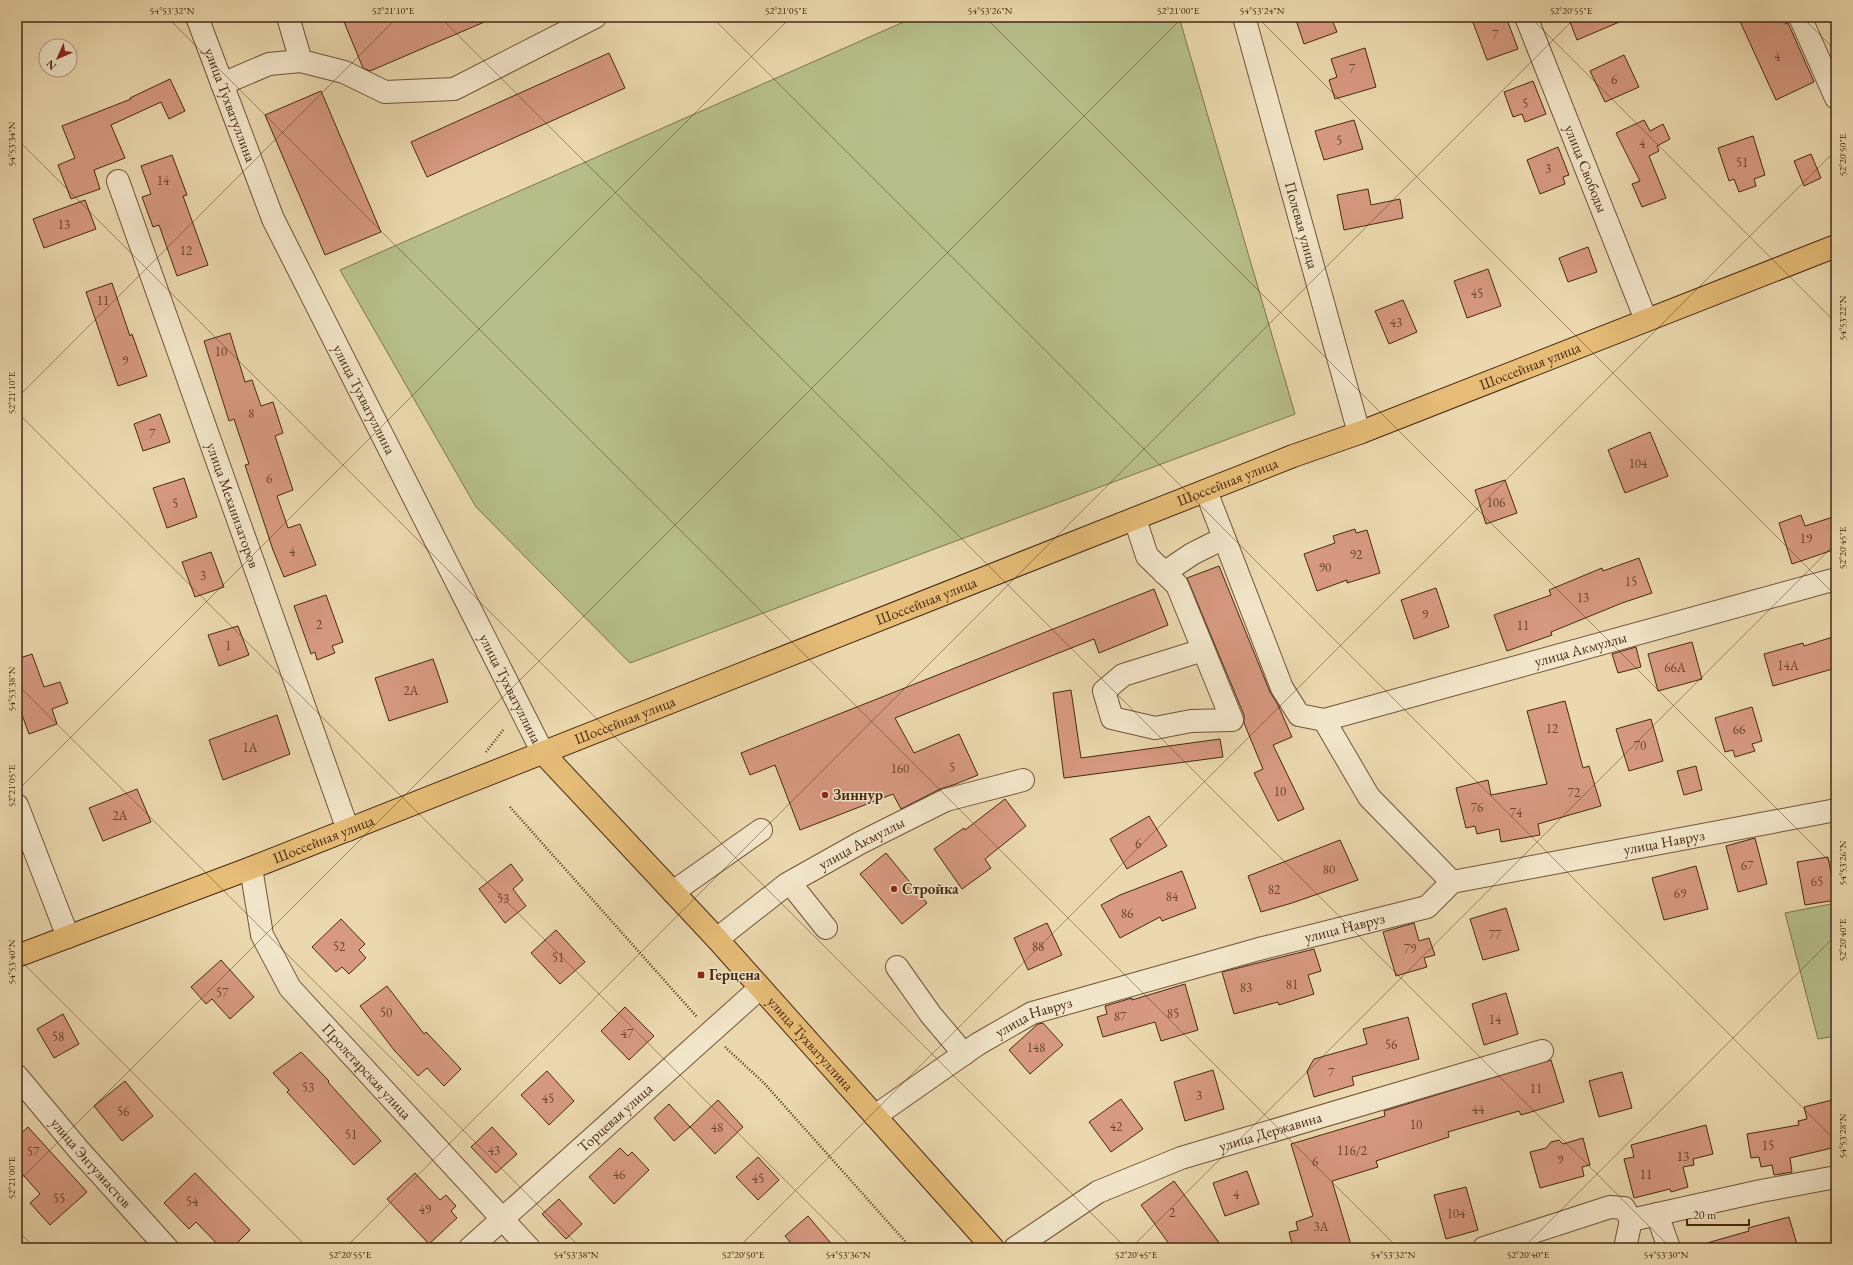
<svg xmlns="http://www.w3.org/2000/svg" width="1853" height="1265" font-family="'EB Garamond',serif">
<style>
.green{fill:#b6bf8b;stroke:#7e744e}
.building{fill:#d79982;stroke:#472811}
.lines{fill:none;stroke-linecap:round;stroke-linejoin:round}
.minor-casing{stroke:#705438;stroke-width:24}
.major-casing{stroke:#472811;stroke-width:24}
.path{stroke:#472811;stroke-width:2.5;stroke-dasharray:1 2;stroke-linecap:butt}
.minor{stroke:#f2e6ca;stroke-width:22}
.major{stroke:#e6bc77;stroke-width:22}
.ticks{fill:none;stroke:#472811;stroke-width:1;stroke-opacity:0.45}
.poi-dot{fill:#8f2418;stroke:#f2e6ca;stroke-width:1.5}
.labels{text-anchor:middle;stroke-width:3;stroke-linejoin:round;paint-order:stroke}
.number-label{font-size:13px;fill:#6b442d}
.street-label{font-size:15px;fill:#472811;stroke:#f2e6ca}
.poi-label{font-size:15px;font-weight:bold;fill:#472811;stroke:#f2e6ca;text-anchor:start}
.neatline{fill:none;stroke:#472811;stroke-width:1.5}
.ticks-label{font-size:10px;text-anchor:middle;fill:#472811}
</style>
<rect width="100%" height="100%" fill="#ebd8ae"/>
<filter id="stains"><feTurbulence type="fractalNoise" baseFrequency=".005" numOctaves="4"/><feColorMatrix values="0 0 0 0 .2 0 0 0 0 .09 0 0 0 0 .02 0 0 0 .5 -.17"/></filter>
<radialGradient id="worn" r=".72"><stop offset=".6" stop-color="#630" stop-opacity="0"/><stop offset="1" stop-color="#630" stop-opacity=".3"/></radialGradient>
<!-- green -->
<g class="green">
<polygon points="915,17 1179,17 1295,414 630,663 476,507 340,270"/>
<polygon points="1836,903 1836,1036 1818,1039 1785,913"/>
</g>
<!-- building -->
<g class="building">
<polygon points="342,17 496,17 370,71 363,68"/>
<polygon points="1295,17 1331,17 1337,32 1304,44"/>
<polygon points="1471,17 1506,17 1518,49 1487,60"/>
<polygon points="1568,17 1631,17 1577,40"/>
<polygon points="1738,17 1782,17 1786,24 1788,23 1814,82 1776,100"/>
<polygon points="1365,48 1376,87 1335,99 1329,80 1337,77 1331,59"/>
<polygon points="609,53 625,88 427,177 411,142"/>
<polygon points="1624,55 1639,87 1605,102 1590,71"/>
<polygon points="170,79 185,111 169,119 161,102 111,125 125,158 94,170 100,189 71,199 58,165 75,158 62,126 131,99 130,98"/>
<polygon points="1533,81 1546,114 1525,122 1522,114 1513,117 1504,92"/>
<polygon points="321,91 381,232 325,255 265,115"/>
<polygon points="1354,120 1363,149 1324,160 1315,131"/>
<polygon points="1644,120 1650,131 1663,124 1670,139 1657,146 1659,151 1649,156 1666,198 1642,207 1632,184 1640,181 1616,133"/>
<polygon points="1753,136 1765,175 1754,179 1756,186 1739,192 1734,179 1729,181 1718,148"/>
<polygon points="1558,147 1569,175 1563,177 1565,184 1540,194 1527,160"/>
<polygon points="1811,154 1821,178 1804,186 1794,161"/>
<polygon points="172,155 187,195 183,196 208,265 177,276 159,225 153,227 142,197 151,194 141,166"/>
<polygon points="1368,189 1371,205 1400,199 1403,218 1344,230 1337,195"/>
<polygon points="85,200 96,229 44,248 33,219"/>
<polygon points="1588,247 1597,272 1568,282 1559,258"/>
<polygon points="1488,269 1501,306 1467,318 1454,281"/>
<polygon points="112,283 130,336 132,334 147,376 118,386 86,292"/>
<polygon points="1403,300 1417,332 1389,344 1375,311"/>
<polygon points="230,333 245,382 252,380 261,406 273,402 283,433 275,436 293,490 277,496 288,528 300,524 316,565 284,577 273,550 245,465 249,464 234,419 229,421 204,341"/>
<polygon points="160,414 170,442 143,451 134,424"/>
<polygon points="1650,432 1668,476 1625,493 1608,450"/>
<polygon points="184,478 197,517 167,528 153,488"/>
<polygon points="1505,480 1517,513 1486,524 1475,490"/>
<polygon points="1801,515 1805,526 1836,516 1836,549 1792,564 1779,523"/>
<polygon points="1355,529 1356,533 1367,530 1380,573 1347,583 1347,580 1317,591 1304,554 1335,543 1333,536"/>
<polygon points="211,552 224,587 195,597 182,562"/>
<polygon points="1639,558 1652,593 1622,603 1551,632 1552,635 1507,651 1494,615 1551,595 1549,590 1602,568 1603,571"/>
<polygon points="1219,566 1270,692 1278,705 1292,737 1273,745 1304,809 1278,821 1254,773 1263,769 1244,723 1244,715 1187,578"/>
<polygon points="1436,588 1449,627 1414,639 1401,600"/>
<polygon points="1154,589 1168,625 1099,653 1094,639 895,718 914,753 959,734 978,775 956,784 940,789 901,809 893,794 800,830 775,765 750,775 741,753"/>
<polygon points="326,595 343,642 332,646 335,653 317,660 315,652 311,654 294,606"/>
<polygon points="238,626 249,655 219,666 208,635"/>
<polygon points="1836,636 1836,668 1773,686 1764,654 1803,643 1804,646"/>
<polygon points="1692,642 1702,679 1658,691 1648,654"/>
<polygon points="1636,647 1641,667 1618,673 1612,654"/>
<polygon points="32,654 44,687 60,682 68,703 52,709 57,724 29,734 17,701 17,659"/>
<polygon points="433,659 448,702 389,721 375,678"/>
<polygon points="1071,690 1081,758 1220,739 1223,757 1064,778 1053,693"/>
<polygon points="1565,701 1583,768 1589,766 1601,806 1538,824 1540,835 1501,842 1499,829 1477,834 1475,826 1466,828 1456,788 1488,780 1491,795 1547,784 1527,711"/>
<polygon points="1752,707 1762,741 1752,744 1755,751 1735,757 1733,750 1725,752 1715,718"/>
<polygon points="277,715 290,754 223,780 209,740"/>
<polygon points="1651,719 1663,761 1629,771 1616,729"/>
<polygon points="1696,766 1702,790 1684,795 1677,771"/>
<polygon points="137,789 151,822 103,841 89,808"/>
<polygon points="1005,799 1026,826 985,859 991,868 962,889 934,849 964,828 965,830"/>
<polygon points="1149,816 1167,846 1127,869 1110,839"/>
<polygon points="1755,838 1767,884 1738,892 1726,846"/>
<polygon points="1340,840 1358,880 1292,903 1261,912 1248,876"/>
<polygon points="886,853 927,903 902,924 860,874"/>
<polygon points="1828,857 1836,900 1805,905 1797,862"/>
<polygon points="511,864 523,880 513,889 526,906 505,923 479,889"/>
<polygon points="1696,866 1708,909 1664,920 1652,878"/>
<polygon points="1182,871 1196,908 1162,921 1160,917 1120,938 1101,905 1120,895"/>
<polygon points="1506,908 1519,950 1483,960 1470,919"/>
<polygon points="341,919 365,944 359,950 366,958 349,974 342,967 336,972 312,947"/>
<polygon points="1047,923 1062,955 1028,970 1014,938"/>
<polygon points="1414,923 1419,941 1429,938 1435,955 1424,958 1427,967 1396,976 1383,932"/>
<polygon points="556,930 585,962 560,984 531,953"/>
<polygon points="1314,949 1321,971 1308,975 1314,994 1279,1005 1278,1002 1234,1014 1222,972"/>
<polygon points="221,960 254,997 230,1019 212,999 206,1004 191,987"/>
<polygon points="1185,984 1198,1030 1161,1041 1155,1022 1103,1037 1097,1017 1107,1014 1105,1006 1132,998 1132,1000"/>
<polygon points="387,986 424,1034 426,1032 461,1069 444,1086 427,1068 418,1076 394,1050 360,1006"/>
<polygon points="1506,993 1518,1034 1484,1045 1472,1004"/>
<polygon points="625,1007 654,1036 629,1060 601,1031"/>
<polygon points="63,1014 79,1044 54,1058 37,1029"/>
<polygon points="1408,1017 1419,1059 1352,1077 1354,1085 1314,1097 1307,1071 1314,1059 1367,1044 1363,1029"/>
<polygon points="1043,1023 1063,1045 1030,1074 1009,1050 1038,1024"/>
<polygon points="301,1052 329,1081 328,1082 381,1141 354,1165 287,1092 289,1090 273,1073"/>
<polygon points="1551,1060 1564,1102 1521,1115 1519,1111 1448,1132 1449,1137 1376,1161 1378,1167 1332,1181 1352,1248 1293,1248 1289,1232 1298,1230 1296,1222 1313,1216 1291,1144 1385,1116 1384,1111"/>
<polygon points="1213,1070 1224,1109 1185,1121 1174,1082"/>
<polygon points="547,1071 574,1101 549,1125 521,1095"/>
<polygon points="1622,1072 1632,1108 1599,1117 1589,1081"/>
<polygon points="125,1081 153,1116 122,1141 94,1106"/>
<polygon points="1121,1099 1143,1129 1111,1152 1089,1122"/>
<polygon points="1836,1099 1836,1147 1790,1158 1792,1172 1774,1175 1772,1165 1761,1167 1759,1157 1751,1158 1747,1134 1799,1125 1798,1121 1807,1119 1804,1107"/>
<polygon points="718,1100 743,1127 715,1154 690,1127"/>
<polygon points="669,1104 690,1127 674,1141 654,1118"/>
<polygon points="1706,1125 1713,1154 1693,1159 1694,1165 1683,1167 1688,1187 1671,1192 1670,1189 1634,1198 1624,1159 1634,1157 1631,1145"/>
<polygon points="28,1127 87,1192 50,1225 30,1203 40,1194 17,1168 17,1137"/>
<polygon points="492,1127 517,1154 496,1173 471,1147"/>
<polygon points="1583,1138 1590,1165 1582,1167 1584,1176 1540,1188 1530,1152 1546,1148 1551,1142 1559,1140 1563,1144"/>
<polygon points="620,1148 628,1156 632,1152 649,1170 614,1204 589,1177"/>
<polygon points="758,1157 779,1180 758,1200 736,1177"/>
<polygon points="1247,1171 1259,1204 1225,1216 1213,1183"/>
<polygon points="195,1173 250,1230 232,1248 221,1248 196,1222 189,1229 164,1203"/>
<polygon points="415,1173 440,1200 446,1195 456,1206 451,1211 457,1218 429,1244 387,1199"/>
<polygon points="1174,1181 1223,1248 1172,1248 1141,1205"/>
<polygon points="1466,1187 1478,1230 1446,1239 1434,1195"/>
<polygon points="559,1199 582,1224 566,1239 542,1214"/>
<polygon points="808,1216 835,1248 795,1248 785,1236"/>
<polygon points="1789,1217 1798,1248 1707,1248 1707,1243 1749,1231 1748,1228"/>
</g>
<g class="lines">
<defs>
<g id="minor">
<path id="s1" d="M197,17L273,219L543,753"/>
<polyline points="288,17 301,61"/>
<path id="s2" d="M1244,17L1359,433"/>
<path id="s3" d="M1526,17L1646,320"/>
<polyline points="1800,17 1836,98"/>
<polyline points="222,84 269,64 301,61 344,72 385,92 454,89 595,17"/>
<path id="s4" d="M118,181L348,830"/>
<polyline points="1206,491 1282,688 1299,715 1324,720 1369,797 1452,882"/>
<polyline points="1135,519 1147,556 1177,585 1232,720 1191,721 1155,728 1112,718 1104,691 1123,675 1203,650"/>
<polyline points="1164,573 1192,554 1224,538"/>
<path id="s5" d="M1324,720L1836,579"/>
<polyline points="17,805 68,937"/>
<path id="s6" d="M251,868L262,935L290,988L529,1248"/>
<polyline points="790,883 826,928"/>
<polyline points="673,892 761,830"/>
<path id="s7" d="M717,939L787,884L860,843L946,800L1023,780"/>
<polyline points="897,967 931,1015 964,1054"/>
<path id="s8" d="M17,1076L78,1149L167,1248"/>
<path id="s9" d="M875,1116L978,1044L1032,1013L1259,949L1427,907L1452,882L1836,810"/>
<polyline points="1657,1214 1669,1248"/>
<polyline points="1631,1220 1761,1191 1836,1177"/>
<path id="s10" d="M470,1248L760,988"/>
<path id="s11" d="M1015,1248L1098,1192L1181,1158L1542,1051"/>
<polyline points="1484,1248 1610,1207 1624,1208 1631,1220"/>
<polyline points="1625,1248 1631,1220"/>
</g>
<g id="major">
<path id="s12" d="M543,753L717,939L993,1248"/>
<path id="s13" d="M17,956L251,868L1293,456L1359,433L1836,246"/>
</g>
</defs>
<!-- minor casing -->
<use href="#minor" class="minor-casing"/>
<!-- major casing -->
<use href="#major" class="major-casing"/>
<!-- path -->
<g class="path">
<polyline points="486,752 504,729"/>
<polyline points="510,807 697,1017"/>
<polyline points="725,1047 764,1083 911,1248"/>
</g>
<!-- minor -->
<use href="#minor" class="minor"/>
<!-- major -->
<use href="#major" class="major"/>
</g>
<!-- ticks -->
<path class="ticks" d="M167,17L1398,1248M440,17L1671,1248M712,17L1836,1141M985,17L1836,868M1257,17L1836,596M1530,17L1836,323M1802,17L1836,51M17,139L1126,1248M17,398L398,17M17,412L853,1248M17,684L581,1248M17,791L791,17M17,957L308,1248M17,1183L1183,17M17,1230L35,1248M345,1248L1576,17M738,1248L1836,150M1131,1248L1836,543M1523,1248L1836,935"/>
<!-- markers -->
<g class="poi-dot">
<circle cx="825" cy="795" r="4"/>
<circle cx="894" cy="889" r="4"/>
<rect x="697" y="971" width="8" height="8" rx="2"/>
</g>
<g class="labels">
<!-- number labels -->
<g class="number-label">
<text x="1495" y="39">7</text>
<text x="1777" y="61">4</text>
<text x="1352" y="73">7</text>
<text x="1614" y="84">6</text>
<text x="1525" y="108">5</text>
<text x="1339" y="145">5</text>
<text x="1642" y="148">4</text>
<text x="1742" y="167">51</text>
<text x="1548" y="173">3</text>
<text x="163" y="185">14</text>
<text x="64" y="229">13</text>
<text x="186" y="255">12</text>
<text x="1477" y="298">45</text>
<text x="103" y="305">11</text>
<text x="1396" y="327">43</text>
<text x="221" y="356">10</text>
<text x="125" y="365">9</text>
<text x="251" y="418">8</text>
<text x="152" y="438">7</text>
<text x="1638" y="468">104</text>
<text x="269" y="483">6</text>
<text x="1496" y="507">106</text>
<text x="175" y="508">5</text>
<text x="1806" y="543">19</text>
<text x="292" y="556">4</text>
<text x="1356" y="559">92</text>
<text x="1325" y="572">90</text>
<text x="203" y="580">3</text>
<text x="1631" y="586">15</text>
<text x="1583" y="602">13</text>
<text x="1425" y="619">9</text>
<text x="319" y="629">2</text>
<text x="1523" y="630">11</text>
<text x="228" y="650">1</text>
<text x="1788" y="670">14А</text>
<text x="1675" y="672">66А</text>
<text x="411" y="695">2А</text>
<text x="1552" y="733">12</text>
<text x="1739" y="734">66</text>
<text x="1640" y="750">70</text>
<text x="250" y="752">1А</text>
<text x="952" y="772">5</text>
<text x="900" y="773">160</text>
<text x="1280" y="796">10</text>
<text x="1574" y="797">72</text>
<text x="1477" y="812">76</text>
<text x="1516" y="817">74</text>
<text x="120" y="820">2А</text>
<text x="1138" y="848">6</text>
<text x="1747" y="870">67</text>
<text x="1329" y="874">80</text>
<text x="1817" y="886">65</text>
<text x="1274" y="894">82</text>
<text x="1680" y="898">69</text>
<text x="1172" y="901">84</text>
<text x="503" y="903">53</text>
<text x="1127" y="918">86</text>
<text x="1495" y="939">77</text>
<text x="339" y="951">52</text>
<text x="1038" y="951">88</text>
<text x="1410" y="953">79</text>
<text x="558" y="962">51</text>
<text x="1292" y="989">81</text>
<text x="1246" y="992">83</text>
<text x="222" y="997">57</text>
<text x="386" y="1017">50</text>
<text x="1173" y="1018">85</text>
<text x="1120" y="1021">87</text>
<text x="1495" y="1024">14</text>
<text x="627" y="1038">47</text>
<text x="58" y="1041">58</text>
<text x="1391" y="1049">56</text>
<text x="1036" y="1052">148</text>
<text x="1331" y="1077">7</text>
<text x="308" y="1092">53</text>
<text x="1536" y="1093">11</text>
<text x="1199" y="1100">3</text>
<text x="548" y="1103">45</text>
<text x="1478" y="1114">44</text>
<text x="123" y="1116">56</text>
<text x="1416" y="1129">10</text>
<text x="1116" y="1131">42</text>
<text x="717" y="1132">48</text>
<text x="351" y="1139">51</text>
<text x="1768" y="1150">15</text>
<text x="494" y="1155">43</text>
<text x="1352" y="1155">116/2</text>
<text x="33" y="1156">57</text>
<text x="1683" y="1161">13</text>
<text x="1560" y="1164">9</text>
<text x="1315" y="1166">6</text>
<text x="619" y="1179">46</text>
<text x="1646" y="1179">11</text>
<text x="758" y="1183">45</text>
<text x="1236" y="1199">4</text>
<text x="59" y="1203">55</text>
<text x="192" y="1206">54</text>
<text x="425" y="1214">49</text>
<text x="1172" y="1217">2</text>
<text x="1456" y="1218">104</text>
<text x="1321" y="1231">3А</text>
</g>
<!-- street labels -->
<g class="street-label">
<text dy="5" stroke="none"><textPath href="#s1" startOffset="94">улица Тухватуллина</textPath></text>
<text dy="5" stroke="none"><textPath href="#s3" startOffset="163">улица Свободы</textPath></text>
<text dy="5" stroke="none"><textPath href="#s2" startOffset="216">Полевая улица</textPath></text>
<text dy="5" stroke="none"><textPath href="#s13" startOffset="1624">Шоссейная улица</textPath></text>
<text dy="5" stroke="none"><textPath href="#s1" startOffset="418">улица Тухватуллина</textPath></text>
<text dy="5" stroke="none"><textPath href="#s13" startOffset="1300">Шоссейная улица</textPath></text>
<text dy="5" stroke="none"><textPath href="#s4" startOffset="344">улица Механизаторов</textPath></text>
<text dy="5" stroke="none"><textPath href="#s13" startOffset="976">Шоссейная улица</textPath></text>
<text dy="5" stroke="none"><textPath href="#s5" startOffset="266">улица Акмуллы</textPath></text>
<text dy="5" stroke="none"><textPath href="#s1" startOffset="742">улица Тухватуллина</textPath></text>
<text dy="5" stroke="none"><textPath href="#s13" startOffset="652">Шоссейная улица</textPath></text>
<text dy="5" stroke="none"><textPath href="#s13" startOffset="328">Шоссейная улица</textPath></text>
<text dy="5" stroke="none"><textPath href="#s9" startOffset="848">улица Навруз</textPath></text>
<text dy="5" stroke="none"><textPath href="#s7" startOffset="174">улица Акмуллы</textPath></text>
<text dy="5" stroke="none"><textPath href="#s9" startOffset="512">улица Навруз</textPath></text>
<text dy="5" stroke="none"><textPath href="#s9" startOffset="188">улица Навруз</textPath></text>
<text dy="5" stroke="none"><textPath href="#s12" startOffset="395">улица Тухватуллина</textPath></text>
<text dy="5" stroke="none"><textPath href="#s6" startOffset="241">Пролетарская улица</textPath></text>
<text dy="5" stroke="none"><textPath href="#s10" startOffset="195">Торцевая улица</textPath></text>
<text dy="5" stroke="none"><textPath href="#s11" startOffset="283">улица Державина</textPath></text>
<text dy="5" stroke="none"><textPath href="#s8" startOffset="114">улица Энтузиастов</textPath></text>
</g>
<!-- poi labels -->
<g class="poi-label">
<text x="833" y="800">Зиннур</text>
<text x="902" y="894">Стройка</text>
<text x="709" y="980">Герцена</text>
</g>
</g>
<!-- margin -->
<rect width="1853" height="1265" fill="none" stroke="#ebd8ae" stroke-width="44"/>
<!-- north arrow -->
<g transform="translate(58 58) rotate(225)"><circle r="19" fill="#f2e6ca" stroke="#ae9a80"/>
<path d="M0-3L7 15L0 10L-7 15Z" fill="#8f2418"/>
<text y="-6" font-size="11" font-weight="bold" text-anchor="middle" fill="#472811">N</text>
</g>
<!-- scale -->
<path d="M1687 1219v6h62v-6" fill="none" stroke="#472811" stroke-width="2"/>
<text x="1693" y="1219" font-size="12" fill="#472811" stroke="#f2e6ca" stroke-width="3" paint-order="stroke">20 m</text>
<rect x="22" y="22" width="1809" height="1221" class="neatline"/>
<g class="ticks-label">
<text x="172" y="14">54°53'32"N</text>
<text x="393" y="14">52°21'10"E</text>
<text x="786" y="14">52°21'05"E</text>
<text x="990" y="14">54°53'26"N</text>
<text x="1178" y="14">52°21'00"E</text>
<text x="1262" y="14">54°53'24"N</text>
<text x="1571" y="14">52°20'55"E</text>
<text transform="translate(11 144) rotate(-90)" y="4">54°53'34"N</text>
<text transform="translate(1842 155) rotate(-90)" y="4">52°20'50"E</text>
<text transform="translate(1842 318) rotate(-90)" y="4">54°53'22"N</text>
<text transform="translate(11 393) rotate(-90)" y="4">52°21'10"E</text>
<text transform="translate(1842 548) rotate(-90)" y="4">52°20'45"E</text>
<text transform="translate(11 689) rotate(-90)" y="4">54°53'38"N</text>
<text transform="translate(11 786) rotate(-90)" y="4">52°21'05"E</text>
<text transform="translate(1842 863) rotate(-90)" y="4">54°53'26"N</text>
<text transform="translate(1842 940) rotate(-90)" y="4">52°20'40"E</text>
<text transform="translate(11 962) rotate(-90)" y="4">54°53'40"N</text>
<text transform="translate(1842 1136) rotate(-90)" y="4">54°53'28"N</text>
<text transform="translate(11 1178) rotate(-90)" y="4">52°21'00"E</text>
<text x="350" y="1258">52°20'55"E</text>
<text x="576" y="1258">54°53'38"N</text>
<text x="743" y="1258">52°20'50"E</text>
<text x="848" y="1258">54°53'36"N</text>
<text x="1136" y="1258">52°20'45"E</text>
<text x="1393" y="1258">54°53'32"N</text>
<text x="1528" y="1258">52°20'40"E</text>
<text x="1666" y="1258">54°53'30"N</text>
</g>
<rect width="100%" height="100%" filter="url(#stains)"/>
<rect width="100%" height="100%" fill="url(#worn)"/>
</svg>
